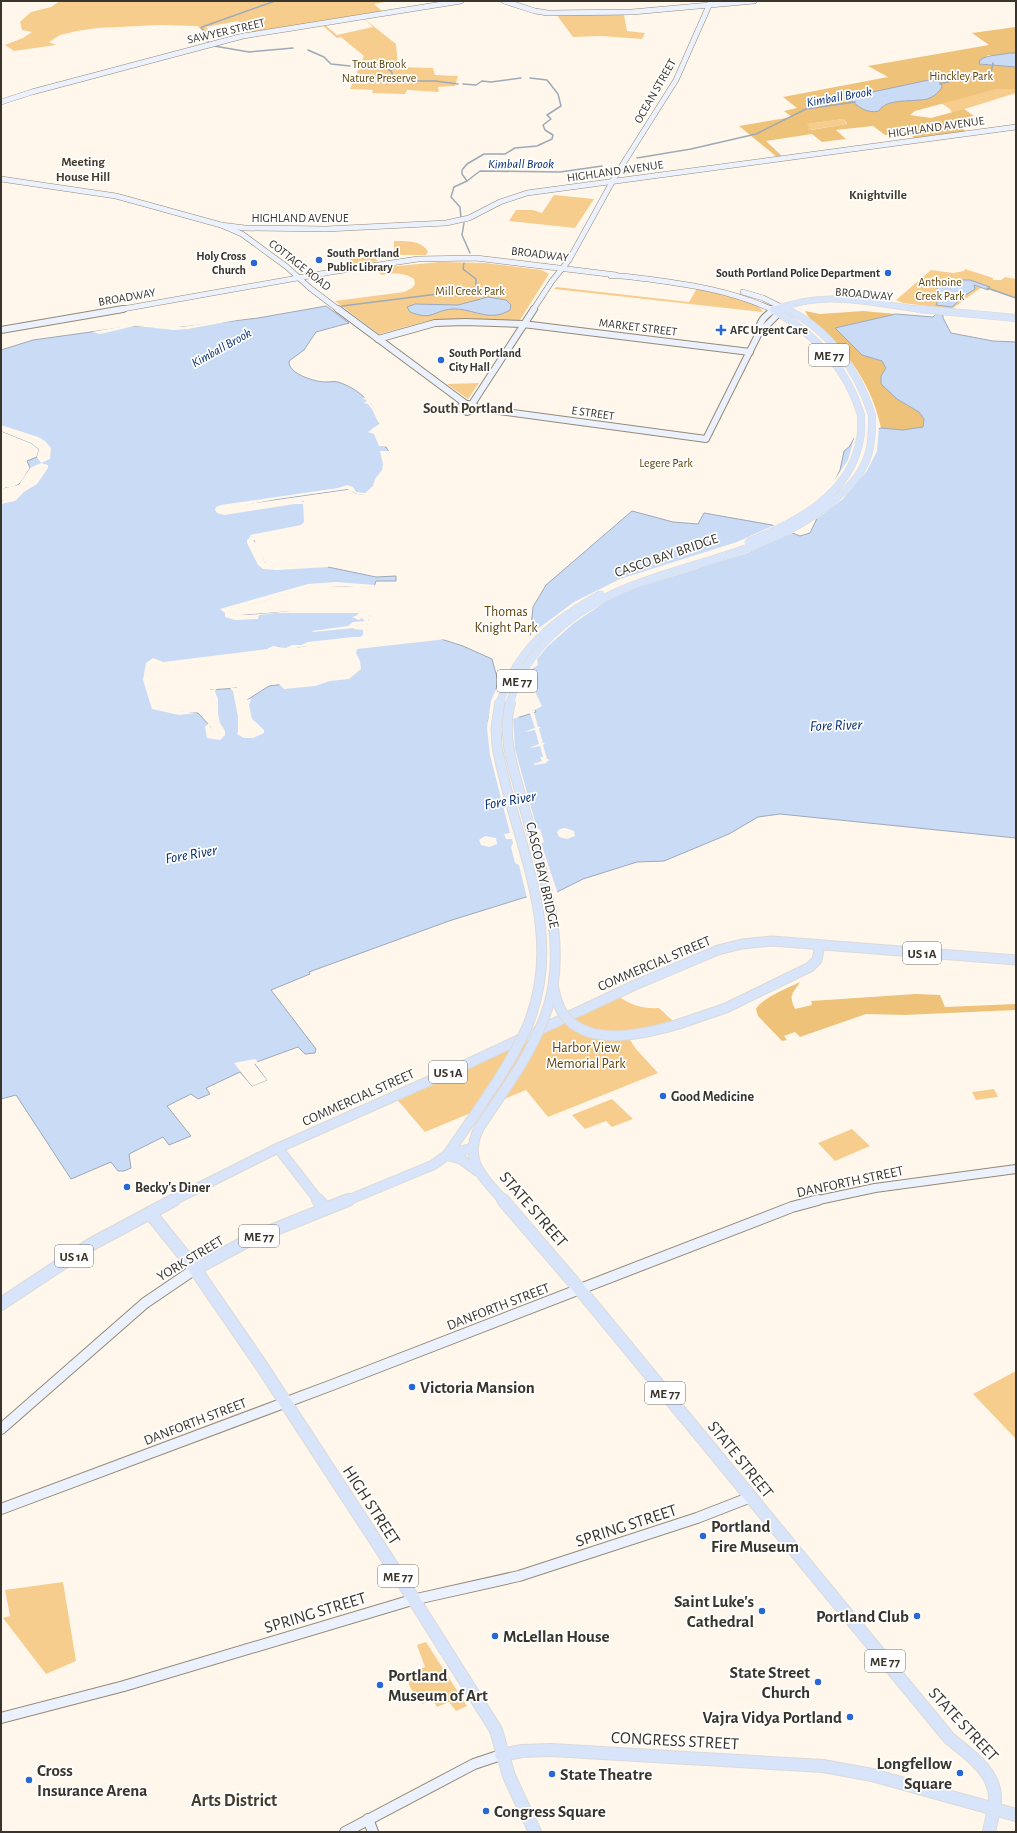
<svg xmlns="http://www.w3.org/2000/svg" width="1017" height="1833" font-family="'Alegreya Sans',sans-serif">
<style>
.green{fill:#f6cd8d}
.forest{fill:#efc27a;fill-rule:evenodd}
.water{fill:#cadbf6;stroke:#9ea9b9}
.pier{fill:#fff7eb}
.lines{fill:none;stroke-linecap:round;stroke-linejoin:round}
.stream{stroke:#9ea9b9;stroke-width:1.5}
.secondary-far3-casing{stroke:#958978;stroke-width:6}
.secondary-far2-casing{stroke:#958978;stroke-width:8}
.secondary-far1-casing{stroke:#958978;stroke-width:10}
.secondary-casing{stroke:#958978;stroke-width:12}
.primary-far3-casing{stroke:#dbdad9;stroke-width:7}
.primary-far2-casing{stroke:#dbdad9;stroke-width:8}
.primary-far1-casing{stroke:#dbdad9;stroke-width:11}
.primary-casing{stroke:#dbdad9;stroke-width:14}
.secondary-far3{stroke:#ebf2fd;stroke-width:5}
.secondary-far2{stroke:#ebf2fd;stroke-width:6}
.secondary-far1{stroke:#ebf2fd;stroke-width:8}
.secondary{stroke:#ebf2fd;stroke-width:10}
.primary-far3{stroke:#d7e4fa;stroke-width:5.5}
.primary-far2{stroke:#d7e4fa;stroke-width:7}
.primary-far1{stroke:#d7e4fa;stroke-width:9}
.primary{stroke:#d7e4fa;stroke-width:12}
.primary-bridge-far1-casing{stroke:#dbdad9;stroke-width:8;stroke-linecap:butt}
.primary-bridge-casing{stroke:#dbdad9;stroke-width:11;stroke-linecap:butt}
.primary-bridge-far1{stroke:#d7e4fa;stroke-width:7}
.primary-bridge{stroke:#d7e4fa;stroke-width:9}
.poi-dot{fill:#2768d5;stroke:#fff;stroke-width:1.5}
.labels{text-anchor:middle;stroke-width:3.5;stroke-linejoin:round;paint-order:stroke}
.far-street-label{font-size:12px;fill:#39342c;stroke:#fff}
.far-park-label{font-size:12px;fill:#614409;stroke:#fff}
.far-poi-label{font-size:12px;font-weight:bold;fill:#39342c;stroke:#fff;text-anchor:start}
.far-water-label{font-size:13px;font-style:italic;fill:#002b74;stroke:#fff}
.far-neighbourhood-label{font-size:13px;font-weight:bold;fill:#463c2c;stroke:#fff}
.shield{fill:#fff;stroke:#74716b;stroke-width:1}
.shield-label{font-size:13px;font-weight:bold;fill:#39342c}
.street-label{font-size:14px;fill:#39342c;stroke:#fff}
.park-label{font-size:14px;fill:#614409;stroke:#fff}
.poi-label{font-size:14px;font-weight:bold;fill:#39342c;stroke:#fff;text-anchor:start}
.far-district-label{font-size:15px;font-weight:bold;fill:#463c2c;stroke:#fff}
.water-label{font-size:15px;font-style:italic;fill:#002b74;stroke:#fff}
.near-street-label{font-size:17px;fill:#39342c;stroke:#fff}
.near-poi-label{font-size:17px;font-weight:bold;fill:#39342c;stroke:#fff;text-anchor:start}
.near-neighbourhood-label{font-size:18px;font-weight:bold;fill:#463c2c;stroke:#fff}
</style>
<rect width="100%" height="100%" fill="#fff7eb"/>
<!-- green -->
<g class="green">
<polygon points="60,1 390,1 374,4 382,11 378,11 379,13 257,34 238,21 206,27 213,33 213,37 197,26 160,25 97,28 77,31 60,35 49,42 56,45 14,51 5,45 23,38 32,32 22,30 20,22 31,12 51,7"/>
<polygon points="556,14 624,15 627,31 645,33 642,39 601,36 573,37"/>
<polygon points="362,17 396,44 398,67 433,68 435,75 458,76 455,86 438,87 439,92 407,90 405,94 372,93 373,90 350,89 364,56 341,37 337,38 322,25 325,25 337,35 373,27"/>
<polygon points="1016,83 1016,93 952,113 950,109 941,103"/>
<polygon points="843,119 847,124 810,130 807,127 807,124"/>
<polygon points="554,195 594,199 575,228 509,221 516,210 533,210 542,213"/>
<path d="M394,241C404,241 423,240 428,252L426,255H400L394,253Z"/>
<polygon points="359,251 382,251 382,258 373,256 372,258 375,258 378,261 354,265 346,254 353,252 357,258 366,258"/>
<path d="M440,262L485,263L542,270L549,274L520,320L517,321L446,319L427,321L379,334L335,301L404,292L412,288L415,284L414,279C404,272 392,273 381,275L376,268Z"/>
<polygon points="965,269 993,278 993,280 1001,280 1005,277 1016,279 1016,297 982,287 952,309 903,303 896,300 931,270 953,273 964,271"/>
<path d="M556,287L689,302L697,288C714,291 752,298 763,311L762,312L554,289Z"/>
<polygon points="479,383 468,399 447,384"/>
<path d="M616,994C629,1005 642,1009 659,1008L674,1022L626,1034L636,1049L658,1073L548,1117L526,1090L425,1132L394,1096Z"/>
<polygon points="994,1089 998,1097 976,1100 972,1092"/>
<polygon points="612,1099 633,1119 612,1127 606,1121 585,1129 572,1115"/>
<polygon points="852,1129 870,1146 835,1161 818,1143"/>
<polygon points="1016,1371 1016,1439 973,1394"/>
<polygon points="63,1582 76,1661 46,1674 3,1618 10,1616 5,1590"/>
<path d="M426,1642L467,1706L456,1711L449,1702L437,1707L432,1699L422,1704C417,1696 408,1688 408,1679L405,1676L425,1667L417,1645Z"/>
</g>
<!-- forest -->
<g class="forest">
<path d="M1016,27V53L999,56L988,55L979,64L1016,67V89H996L915,111L910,115L931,118L964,109L974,116L952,121L967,132L915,139L907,132L885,135L873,126L836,130L846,139L822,142L812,134L766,141L783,157H777L739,126L792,117L784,111L797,108L783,97L888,77L868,66L989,45L972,33ZM929,80L928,99C914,99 893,100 881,107L849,98L862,93L878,92ZM843,119L847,123V124L811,130L808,128L809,127L807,124Z"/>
<path d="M805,311L820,314L863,311L896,314L835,328L862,355L882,361L886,368L881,376L897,399L919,412L924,419L923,428L903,430L881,428C874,394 857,365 833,340C825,333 809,320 805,311Z"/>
<path d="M800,982C793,994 788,994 795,1009L812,1005L811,1001L916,994L940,995L945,1007L1016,1004V1010L904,1015L866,1014L800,1037L795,1032L784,1036L787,1040L782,1041L758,1016L756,1009C762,998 788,988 800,982Z"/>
</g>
<!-- water -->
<g class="water">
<path d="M1009,53H1016V67L979,64L980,60C989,54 998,56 1009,53Z"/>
<path d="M929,80L940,82L942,87C939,92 934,97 927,99C915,102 885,98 879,111C867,114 857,107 849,97Z"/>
<polygon points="943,280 970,280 990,287 988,290 974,285 975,289 964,296 952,307 936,305 939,298 937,286"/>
<path d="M488,297L506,300L511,305L510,310C489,323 473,308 452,309C432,311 433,321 410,312L407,307L415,304L458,305Z"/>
<path d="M326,306L349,323L316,332L304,350L289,361C288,374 315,382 326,382C330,382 334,381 338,382C357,388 377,404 379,425L373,430L381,446L386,447L389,452L387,470L376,480L378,483L369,493C362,494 354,495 350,489L224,507L221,510L235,511L304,502L306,525L252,536L266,566L278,568L329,565L328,567L376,577L396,576V581H376L374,587L314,585L235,609L232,612L234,616L285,612H359L369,615L364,637L285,649L279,647L267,652L160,667L158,673L166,706L174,712L198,713L210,726L212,735H218L210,690L237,688L244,731H252L247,700L269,686L346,676L356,667L354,648L438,638L463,646L492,659L498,681L488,721L520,717L536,712L534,707L536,706L526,679L533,607L546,585L632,511L673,522L698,524L704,513L772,525L800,536L810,533L840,470L844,451L850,446L854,438L881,428L903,430L923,427L924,419L919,412L897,399L881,384V376L886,368L882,361L862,355L835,328L896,314L933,317L936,314H943V318L951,333L993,341L1016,342V838L780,814L758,817L729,834L664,861L637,862L583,879L557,892L526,897L449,921L309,972L310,974L271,990L316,1049L315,1053L305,1054L298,1047L254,1063L267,1080L252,1086L240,1072L206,1088L210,1094L198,1099L191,1094L167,1106L191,1136L169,1145L163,1137L129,1154L131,1168L124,1171H118L111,1162L71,1179L16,1095L1,1099V501L6,500L1,493L5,488C21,488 22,480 30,468L27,461L37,457L39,449L31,443L1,431V350L33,340L134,326L174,328L258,318Z"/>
</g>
<!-- pier -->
<g class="pier">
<polygon points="247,317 248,318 188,329 174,330 135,326 100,334 92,332 131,325 182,327"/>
<polygon points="366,397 380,417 381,424 376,430 381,444 386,447 379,446 374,434 368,432 379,424 372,409 368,404 364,403 367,401 363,398"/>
<polygon points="1,425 38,437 45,441 51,448 50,459 41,463 48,465 48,468 37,484 24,492 15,501 1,504 3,499 1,498 1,491 5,488 19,485 30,468 41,463 37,457 39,449 31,443 1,431"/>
<polygon points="879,427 877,451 867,471 843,499 815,520 831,485 848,460 855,435"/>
<polygon points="380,451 390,451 389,470 378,480 379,485 371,494 357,494 347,489 277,499 224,509 233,510 287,502 307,502 309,504 309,522 307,527 254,538 255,540 253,541 257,543 265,563 270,566 281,567 329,563 331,565 328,567 277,570 263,569 258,565 247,543 247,540 251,536 250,535 301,525 304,522 303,504 295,504 224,515 217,513 215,510 216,507 221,505 338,488 347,485 353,487 356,492 365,493 373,486 375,479 382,470 383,464"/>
<polygon points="777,524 795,532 747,553 635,588 605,602 574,623 548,646 537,659 538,665 530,670 534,690 542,706 535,710 532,707 530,690 526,678 524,679 528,638 536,630 534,629 536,627 539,628 574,602 620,579 737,542"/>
<polygon points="336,582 375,585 374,588 336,586 314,586 251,605 238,609 234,612 238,615 248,615 314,609 362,610 370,613 365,638 351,642 300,647 285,651 274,650 269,653 167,667 162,669 160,673 168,705 171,709 177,711 198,713 179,715 152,709 143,680 146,663 153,658 163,662 267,649 273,646 286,648 292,645 301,645 308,642 353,637 360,637 363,635 363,630 354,629 354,628 313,632 312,631 348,626 353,622 365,621 362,618 359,620 352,617 356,616 359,613 278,613 259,615 258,619 235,620 225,617 225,613 220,609 308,584"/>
<polygon points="437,637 447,639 357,649 356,653 360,661 361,669 349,679 330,681 315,686 284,689 277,682 345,675 354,666 351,650 356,646"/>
<polygon points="500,679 491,718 513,715 520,717 513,719 515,749 537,829 540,829 544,842 541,843 558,894 527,898 519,865 515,863 511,847 513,843 512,839 506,839 504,834 510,833 490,755 487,728 491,701"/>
<polygon points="230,688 238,688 246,729 249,729 245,700 251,699 249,705 252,719 264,730 264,733 253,738 244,738 237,734 238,732 238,717 233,691"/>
<polygon points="216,689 215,692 218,699 218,713 220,723 225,731 225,735 220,740 207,738 205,727 209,723 213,733 216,733 208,690"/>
<polygon points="534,712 538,727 541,727 539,729 543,743 545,743 543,745 547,759 550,760 546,762 547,763 535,765 533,764 542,761 540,757 543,757 540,746 529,748 539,744 535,730 524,732 535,728 530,713"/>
<polygon points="565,828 574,831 575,836 567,839 559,837 557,832 560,829"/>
<polygon points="485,836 496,838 497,844 489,847 481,845 479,840"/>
<polygon points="255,1059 258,1062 254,1064 267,1080 252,1086 234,1063"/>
</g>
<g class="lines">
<!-- stream -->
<g class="stream">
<polyline points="208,42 208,35 201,28 202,27 275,1"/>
<polyline points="214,46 249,52 293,48"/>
<polyline points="308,50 324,57 331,64 350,66"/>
<polyline points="360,66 383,67 391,71 393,75 408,81 435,81 458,84"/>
<polyline points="463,84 476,85 482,81 491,82 521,78"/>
<polyline points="940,84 966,77 991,73 993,63"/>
<polyline points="637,158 691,149 756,134 806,109 855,102"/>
<polyline points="467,181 462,174 462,170 467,164 484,154 505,154 515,148 537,146 552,139 553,135 545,130 543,125 551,119 547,115 561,106 558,94 547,80 530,78"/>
<polyline points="461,218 460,207 451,197 454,187 467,181 480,171 560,172 602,166"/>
<polyline points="464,223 462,235 470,253"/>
<polyline points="464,263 463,269 476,279 476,285"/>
<polyline points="987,288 1016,298"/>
<polyline points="342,306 470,290 474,287"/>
</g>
<defs>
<g id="secondary-far3">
<polyline points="504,1 535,11 548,13 632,12 754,1"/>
<polyline points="1,102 32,92 243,36 461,1"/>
<polyline points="1,179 116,196 221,225 242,234 287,267 310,288 339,310"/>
<polyline points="221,225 245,228 326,229 446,223 469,218 500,202 527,193 1016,127"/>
<path d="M611,276C624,275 635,278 648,279C692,285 733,291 773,310"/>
<polyline points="743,292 763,298 781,307"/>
<polyline points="117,310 331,272 418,259 476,258 616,275"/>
<polyline points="533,310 552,281 569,260 616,175 676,80 711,1"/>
</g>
<g id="secondary-far2">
<polyline points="338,309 466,404"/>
<polyline points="771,309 774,310"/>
<polyline points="1,330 123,309"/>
<path d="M759,333C758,322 765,315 774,310"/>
<polyline points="378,339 435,323 465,322 523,324 750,352"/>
<polygon points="469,404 475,406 476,409 467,412 460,408 462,405"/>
<polyline points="472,404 534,309"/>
<polyline points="476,408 706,439 759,333 779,313"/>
</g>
<polyline id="secondary-far1" points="814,1201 875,1188 1016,1169"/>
<g id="secondary">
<polyline points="1,1429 145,1303 195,1269"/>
<polyline points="1,1509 332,1385 792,1207 818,1200"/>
<polyline points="1,1718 124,1686 412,1600 519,1576 697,1518 751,1497"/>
<polyline points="368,1819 373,1832"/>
<polyline points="345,1832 474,1764 501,1755"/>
</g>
<g id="primary-far3">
<polyline points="781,307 787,310"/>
<path d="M775,310C827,288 874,305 928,310"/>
</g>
<g id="primary-far2">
<path d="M785,309C828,327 858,371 872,415"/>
<polyline points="918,309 1016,318"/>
<polyline points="774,310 777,309"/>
<path d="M774,310C816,335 847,368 861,415"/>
</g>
<g id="primary-far1">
<polyline points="679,1024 726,1008 810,967 817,960 820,945"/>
<path d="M479,1128C463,1161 483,1177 504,1201"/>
<polyline points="278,1148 319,1201"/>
<polyline points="447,1155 469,1123"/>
<polyline points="449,1156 461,1159 477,1171"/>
<polyline points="172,1201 278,1148 465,1065 635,985 718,950 742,944 772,941 1016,960"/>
<polyline points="346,1201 433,1165 447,1155 472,1148"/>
</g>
<g id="primary">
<polyline points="318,1200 325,1208"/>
<path d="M503,1200L587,1298L949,1738C968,1754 995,1771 995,1798C995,1809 991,1821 989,1832"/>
<polyline points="150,1213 195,1269 261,1365 404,1584 496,1730 509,1776 535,1832"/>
<polyline points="195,1269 251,1239 348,1200"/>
<polyline points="1,1304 90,1245 174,1200"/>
<polyline points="501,1755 522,1751 551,1750 823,1766 872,1775 1016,1815"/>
</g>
</defs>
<!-- secondary-far3 casing -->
<use href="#secondary-far3" class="secondary-far3-casing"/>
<!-- secondary-far2 casing -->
<use href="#secondary-far2" class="secondary-far2-casing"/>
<!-- secondary-far1 casing -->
<use href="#secondary-far1" class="secondary-far1-casing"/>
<!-- secondary casing -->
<use href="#secondary" class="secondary-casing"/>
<!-- primary-far3 casing -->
<use href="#primary-far3" class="primary-far3-casing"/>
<!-- primary-far2 casing -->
<use href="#primary-far2" class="primary-far2-casing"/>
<!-- primary-far1 casing -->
<use href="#primary-far1" class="primary-far1-casing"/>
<!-- primary casing -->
<use href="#primary" class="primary-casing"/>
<!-- secondary-far3 -->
<use href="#secondary-far3" class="secondary-far3"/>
<!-- secondary-far2 -->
<use href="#secondary-far2" class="secondary-far2"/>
<!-- secondary-far1 -->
<use href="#secondary-far1" class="secondary-far1"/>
<!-- secondary -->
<use href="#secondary" class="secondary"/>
<!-- primary-far3 -->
<use href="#primary-far3" class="primary-far3"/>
<!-- primary-far2 -->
<use href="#primary-far2" class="primary-far2"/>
<!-- primary-far1 -->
<use href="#primary-far1" class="primary-far1"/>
<!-- primary -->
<use href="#primary" class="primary"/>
<defs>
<g id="primary-bridge-far1">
<path d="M748,542C795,523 851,495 860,439C862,432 861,423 861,415"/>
<path d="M500,702C517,649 553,620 601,594"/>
<path d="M510,702C526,649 570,613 619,591C690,560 765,555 828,505C842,494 856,482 864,465C872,450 872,432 872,415"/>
</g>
<g id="primary-bridge">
<path d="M553,986C556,995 557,1004 562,1012C586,1049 645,1034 679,1024"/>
<path d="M469,1123C490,1092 512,1061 527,1027C568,931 513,840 497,746L496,728L500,701"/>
<path d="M479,1128C503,1092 530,1056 545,1016C572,945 540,868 522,799C513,768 501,734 511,701"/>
</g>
</defs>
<!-- primary-bridge-far1 casing -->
<use href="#primary-bridge-far1" class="primary-bridge-far1-casing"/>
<!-- primary-bridge casing -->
<use href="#primary-bridge" class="primary-bridge-casing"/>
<!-- primary-bridge-far1 -->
<use href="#primary-bridge-far1" class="primary-bridge-far1"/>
<!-- primary-bridge -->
<use href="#primary-bridge" class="primary-bridge"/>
</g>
<!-- markers -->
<g class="poi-dot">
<circle cx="319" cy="260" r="4"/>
<circle cx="254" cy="263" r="4"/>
<circle cx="888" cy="273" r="4"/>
<path d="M719 324h4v4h4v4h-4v4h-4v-4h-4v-4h4z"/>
<circle cx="441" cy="360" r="4"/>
<circle cx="663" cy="1096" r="4"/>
<circle cx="127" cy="1187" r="4"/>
<circle cx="412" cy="1387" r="4"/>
<circle cx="703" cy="1536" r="4"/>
<circle cx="762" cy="1611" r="4"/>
<circle cx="917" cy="1616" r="4"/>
<circle cx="495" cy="1636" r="4"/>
<circle cx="818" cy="1682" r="4"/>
<circle cx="380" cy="1685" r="4"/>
<circle cx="850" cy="1717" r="4"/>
<circle cx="960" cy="1773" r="4"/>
<circle cx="552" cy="1774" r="4"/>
<circle cx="29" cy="1780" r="4"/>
<circle cx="486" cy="1811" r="4"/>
</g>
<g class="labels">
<!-- far-street labels -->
<g class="far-street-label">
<text transform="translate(226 31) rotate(-13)" y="4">SAWYER STREET</text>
<text transform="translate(655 91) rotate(-60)" y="4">OCEAN STREET</text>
<text transform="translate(936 127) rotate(-8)" y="4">HIGHLAND AVENUE</text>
<text transform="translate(615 171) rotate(-8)" y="4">HIGHLAND AVENUE</text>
<text x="300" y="222">HIGHLAND AVENUE</text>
<text transform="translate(540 254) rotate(7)" y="4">BROADWAY</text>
<text transform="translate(300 265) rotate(38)" y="4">COTTAGE ROAD</text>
<text transform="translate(864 294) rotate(5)" y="4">BROADWAY</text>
<text transform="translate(127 297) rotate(-10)" y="4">BROADWAY</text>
<text transform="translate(638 327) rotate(7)" y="4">MARKET STREET</text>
<text transform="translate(593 413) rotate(8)" y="4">E STREET</text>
</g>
<!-- far-park labels -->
<g class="far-park-label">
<text x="379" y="68">Trout Brook<tspan x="379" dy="14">Nature Preserve</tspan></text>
<text x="961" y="80">Hinckley Park</text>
<text x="940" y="286">Anthoine<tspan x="940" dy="14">Creek Park</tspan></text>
<text x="470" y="295">Mill Creek Park</text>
<text x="666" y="467">Legere Park</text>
</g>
<!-- far-poi labels -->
<g class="far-poi-label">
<text x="327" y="257">South Portland<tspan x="327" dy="14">Public Library</tspan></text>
<text x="246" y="260" text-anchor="end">Holy Cross<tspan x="246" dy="14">Church</tspan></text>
<text x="880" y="277" text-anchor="end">South Portland Police Department</text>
<text x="730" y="334">AFC Urgent Care</text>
<text x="449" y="357">South Portland<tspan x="449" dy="14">City Hall</tspan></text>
</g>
<!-- far-water labels -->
<g class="far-water-label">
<text transform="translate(839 96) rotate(-10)" y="5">Kimball Brook</text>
<text x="521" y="168">Kimball Brook</text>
<text transform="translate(221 347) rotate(-29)" y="5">Kimball Brook</text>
</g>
<!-- far-neighbourhood labels -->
<g class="far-neighbourhood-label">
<text x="83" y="166">Meeting<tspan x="83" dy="15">House Hill</tspan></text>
<text x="878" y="199">Knightville</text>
</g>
<!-- shield labels -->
<g class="shield">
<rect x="809" y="344" width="40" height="22" rx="3"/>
<rect x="497" y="670" width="40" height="22" rx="3"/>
<rect x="903" y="942" width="38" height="22" rx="3"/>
<rect x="429" y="1061" width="38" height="22" rx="3"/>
<rect x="239" y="1225" width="40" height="22" rx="3"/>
<rect x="55" y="1245" width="38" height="22" rx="3"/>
<rect x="645" y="1382" width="40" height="22" rx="3"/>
<rect x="378" y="1565" width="40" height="22" rx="3"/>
<rect x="865" y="1650" width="40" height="22" rx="3"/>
</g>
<g class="shield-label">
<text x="829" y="360">ME 77</text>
<text x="517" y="686">ME 77</text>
<text x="922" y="958">US 1A</text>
<text x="448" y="1077">US 1A</text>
<text x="259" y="1241">ME 77</text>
<text x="74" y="1261">US 1A</text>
<text x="665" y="1398">ME 77</text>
<text x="398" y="1581">ME 77</text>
<text x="885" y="1666">ME 77</text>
</g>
<!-- street labels -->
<g class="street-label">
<text transform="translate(666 555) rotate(-19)" y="5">CASCO BAY BRIDGE</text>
<text transform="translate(543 875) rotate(77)" y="5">CASCO BAY BRIDGE</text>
<text transform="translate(654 963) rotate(-23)" y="5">COMMERCIAL STREET</text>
<text transform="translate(358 1097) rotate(-24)" y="5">COMMERCIAL STREET</text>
<text transform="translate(850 1181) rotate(-12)" y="5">DANFORTH STREET</text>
<text transform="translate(190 1258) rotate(-31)" y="5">YORK STREET</text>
<text transform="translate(498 1306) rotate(-21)" y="5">DANFORTH STREET</text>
<text transform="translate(195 1421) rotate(-21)" y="5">DANFORTH STREET</text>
</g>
<!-- park labels -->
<g class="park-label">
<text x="506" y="616">Thomas<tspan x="506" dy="16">Knight Park</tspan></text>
<text x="586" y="1052">Harbor View<tspan x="586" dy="16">Memorial Park</tspan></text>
</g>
<!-- poi labels -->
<g class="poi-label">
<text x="671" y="1101">Good Medicine</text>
<text x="135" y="1192">Becky's Diner</text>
</g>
<!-- far-district labels -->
<g class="far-district-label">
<text x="468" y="413">South Portland</text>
</g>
<!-- water labels -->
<g class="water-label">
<text transform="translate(836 725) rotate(-2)" y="5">Fore River</text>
<text transform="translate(510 800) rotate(-10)" y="5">Fore River</text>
<text transform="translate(191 854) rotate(-10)" y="5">Fore River</text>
</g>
<!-- near-street labels -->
<g class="near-street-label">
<text transform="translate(534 1209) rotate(49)" y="6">STATE STREET</text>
<text transform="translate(741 1459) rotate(51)" y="6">STATE STREET</text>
<text transform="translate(372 1505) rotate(57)" y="6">HIGH STREET</text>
<text transform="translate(626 1525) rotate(-18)" y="6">SPRING STREET</text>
<text transform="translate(315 1612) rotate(-17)" y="6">SPRING STREET</text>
<text transform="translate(964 1724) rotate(47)" y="6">STATE STREET</text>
<text transform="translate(675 1740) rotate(3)" y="6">CONGRESS STREET</text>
</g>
<!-- near-poi labels -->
<g class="near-poi-label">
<text x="420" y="1393">Victoria Mansion</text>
<text x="711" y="1532">Portland<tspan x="711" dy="20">Fire Museum</tspan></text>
<text x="754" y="1607" text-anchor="end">Saint Luke's<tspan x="754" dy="20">Cathedral</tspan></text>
<text x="909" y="1622" text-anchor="end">Portland Club</text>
<text x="503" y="1642">McLellan House</text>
<text x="810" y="1678" text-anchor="end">State Street<tspan x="810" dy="20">Church</tspan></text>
<text x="388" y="1681">Portland<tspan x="388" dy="20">Museum of Art</tspan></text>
<text x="842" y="1723" text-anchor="end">Vajra Vidya Portland</text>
<text x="952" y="1769" text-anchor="end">Longfellow<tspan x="952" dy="20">Square</tspan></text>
<text x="37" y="1776">Cross<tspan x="37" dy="20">Insurance Arena</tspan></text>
<text x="560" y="1780">State Theatre</text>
<text x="494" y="1817">Congress Square</text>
</g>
<!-- near-neighbourhood labels -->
<g class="near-neighbourhood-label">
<text x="234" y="1806">Arts District</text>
</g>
</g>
<!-- border -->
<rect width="1017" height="1833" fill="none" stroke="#39342c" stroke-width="4"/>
</svg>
